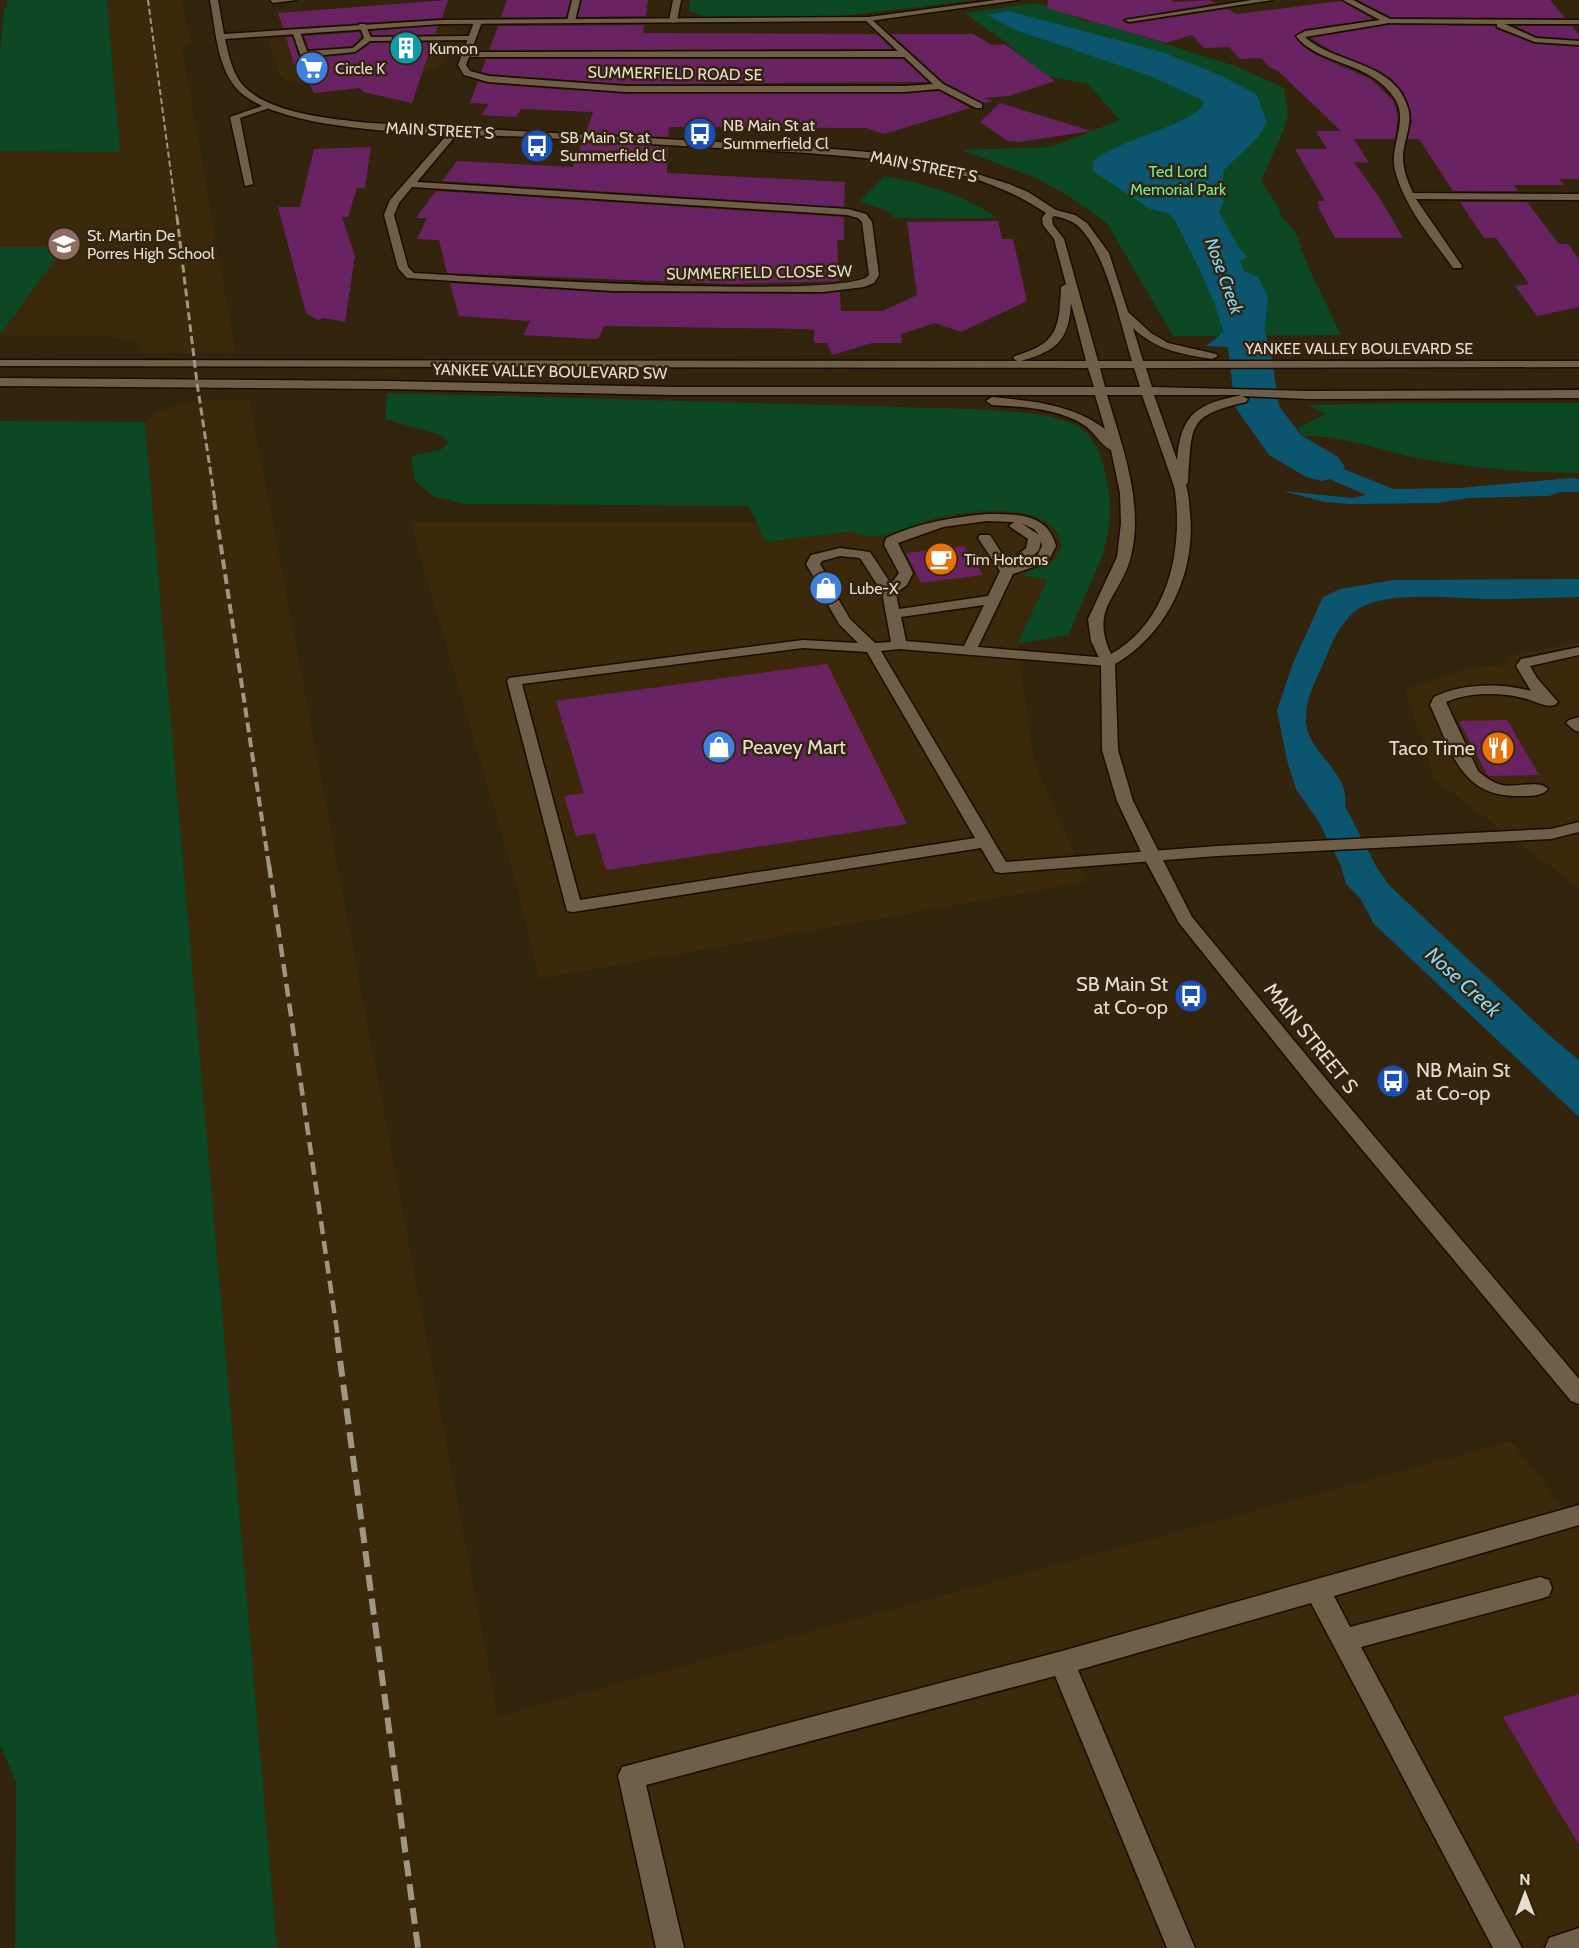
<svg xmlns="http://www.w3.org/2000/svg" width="1579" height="1948" font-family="Cabin,sans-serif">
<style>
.built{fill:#3c290c}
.green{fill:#0c4824}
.water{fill:#0c556e}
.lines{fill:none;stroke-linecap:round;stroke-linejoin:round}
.river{fill:#0c556e;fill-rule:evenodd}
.building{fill:#692362}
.lane-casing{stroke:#1a0d00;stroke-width:3}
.street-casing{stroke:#1a0d00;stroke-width:3}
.secondary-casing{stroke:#1a0d00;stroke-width:3}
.lane{fill:#705f48;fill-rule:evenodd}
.street{fill:#705f48;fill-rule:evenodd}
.secondary{fill:#705f48;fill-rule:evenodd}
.rail-far4{stroke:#a19585;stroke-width:2;stroke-dasharray:6 3;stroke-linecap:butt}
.rail-far3{stroke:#a19585;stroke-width:3;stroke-dasharray:8 4;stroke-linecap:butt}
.rail-far2{stroke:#a19585;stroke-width:4;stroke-dasharray:10 5;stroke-linecap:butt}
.rail-far1{stroke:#a19585;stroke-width:4.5;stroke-dasharray:13 7;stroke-linecap:butt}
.rail{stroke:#a19585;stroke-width:6;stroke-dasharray:16 8;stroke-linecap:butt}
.labels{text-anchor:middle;stroke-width:5;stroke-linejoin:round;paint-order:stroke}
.far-poi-label{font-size:16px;fill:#e6dccf;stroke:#33240e;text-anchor:start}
.far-street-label{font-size:16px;fill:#e6dccf;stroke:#33240e}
.far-park-label{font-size:16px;fill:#73ea98;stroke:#33240e}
.far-water-label{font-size:18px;font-style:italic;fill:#83d6fa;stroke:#33240e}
.poi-label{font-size:20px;fill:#e6dccf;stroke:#33240e;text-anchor:start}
.street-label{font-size:20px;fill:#e6dccf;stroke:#33240e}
.water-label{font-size:21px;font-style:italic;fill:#83d6fa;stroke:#33240e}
</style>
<rect width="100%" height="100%" fill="#33240e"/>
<!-- built -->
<g class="built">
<polygon points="107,0 182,0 191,45 182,47 235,349 233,353 143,353 137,341 104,336 0,336 0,151 120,152"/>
<polygon points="446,27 456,30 458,33 445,61 432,70 288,82 280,75 268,39"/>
<polygon points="208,399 250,401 498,1716 1511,1441 1579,1527 1579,1948 277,1948 145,422 156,413 171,406"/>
<polygon points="1008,511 1040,518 1051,525 1060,539 1059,555 1054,560 1025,573 1025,576 1047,580 1017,644 1034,761 1087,882 539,979 516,883 410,522 755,522 766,542 855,531 884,535 941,517 974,512"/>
<polygon points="1579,642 1579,888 1434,779 1405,689 1469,667 1506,665 1510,656"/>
</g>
<!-- green -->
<g class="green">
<polygon points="7,0 107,0 120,152 0,151 0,50 4,9 7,7"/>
<polygon points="690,0 976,0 840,16 706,17 689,11"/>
<polygon points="1037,3 1089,22 1094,21 1235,66 1284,88 1288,115 1284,129 1261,181 1278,206 1280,214 1296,233 1308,266 1341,335 1173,336 1107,223 1070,197 1034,177 961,150 1051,147 1120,120 1088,84 1042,75 1007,43 964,13"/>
<path d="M885,176C924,184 964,194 997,218H895L886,210L859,202Z"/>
<polygon points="0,247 64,247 2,332 0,332"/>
<path d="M387,393L973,409C1005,412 1044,411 1074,424C1092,432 1099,450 1104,468C1123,541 1092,571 1069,635L1017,644L1047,580L1025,576V573L1054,560L1061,547C1058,500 973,510 941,517C922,521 904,530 885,535C876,537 865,535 857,535L854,531L765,542L749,506L465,504L433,496L415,481L411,456L440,450L449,443L440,435L385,419Z"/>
<path d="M1393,403H1579V473C1525,473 1471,468 1417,458C1380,450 1342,435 1303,436L1298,428L1325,414L1308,405Z"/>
<polygon points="0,421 145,422 277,1948 15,1948 16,1782 0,1745"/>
</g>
<!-- water -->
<g class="water">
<path d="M1009,11L1162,52L1222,76L1257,95L1267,122L1258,137L1223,171V204L1219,212L1239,248L1247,257L1237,263L1236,268L1258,277L1268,297L1264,333L1271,349L1206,346L1226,330L1199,268L1175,220L1167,213L1150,209L1093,171V162C1114,140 1195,125 1204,103L1200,99L1148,75L1018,31L987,15Z"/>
<polygon points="1269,407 1297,444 1315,458 1394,489 1460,488 1571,478 1579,479 1579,492 1560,492 1549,496 1468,498 1438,503 1350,504 1325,502 1283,491 1352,498 1366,495 1297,465 1267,441 1245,409"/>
<path d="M1579,579V597C1547,598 1515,599 1483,599C1451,598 1379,590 1354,612C1339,625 1331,644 1324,662C1315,681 1305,700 1306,722C1308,754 1350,771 1345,806L1377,868L1390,886L1550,1036L1579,1060V1117L1374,924L1360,898L1346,884L1341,866L1319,822L1296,789L1287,760L1277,710L1293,663L1323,597L1340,589L1394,580Z"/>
</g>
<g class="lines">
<!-- river -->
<polygon class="river" points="1221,249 1235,253 1240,261 1258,309 1270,348 1279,406 1301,435 1338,457 1345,467 1338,477 1322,481 1306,477 1269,455 1235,407 1228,348 1202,261 1207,253"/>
</g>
<!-- building -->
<g class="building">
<polygon points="448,0 442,18 283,28 278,13"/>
<polygon points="507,0 570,0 566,17 501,17"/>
<polygon points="582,0 648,0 646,16 578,17"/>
<polygon points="1048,0 1171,0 1175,2 1209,0 1216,3 1123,19 1124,22 1129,24 1227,9 1237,14 1341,1 1373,19 1305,29 1294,36 1304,47 1316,55 1371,79 1393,100 1398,116 1395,139 1354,139 1369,163 1354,162 1381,200 1403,238 1335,238 1318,207 1320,207 1317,201 1325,201 1295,149 1327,149 1316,131 1341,131 1278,71 1269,67 1261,58 1240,59 1229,47 1204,48 1192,35 1166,43 1047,8"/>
<polygon points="1358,0 1550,0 1565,18 1391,17"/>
<polygon points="644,25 643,33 877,34 892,49 489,50 498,26"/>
<polygon points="1389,25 1495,26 1496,29 1534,44 1579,47 1579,179 1559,179 1565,185 1514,185 1518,191 1453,191 1419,139 1408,139 1412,121 1410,108 1403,92 1392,79 1378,70 1332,51 1311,38"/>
<polygon points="438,26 435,34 372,35 371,31"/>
<polygon points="1515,26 1572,26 1579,35 1579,39 1537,36"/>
<polygon points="359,32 361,37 352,46 309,49 304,36"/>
<polygon points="891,34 973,34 992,45 1005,44 1055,81 1009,96 984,98 993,101 984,103 944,82"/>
<polygon points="286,37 292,37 298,55 304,59 355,54 371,43 432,43 412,103 363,92 360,88 314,93 305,76 298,77"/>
<polygon points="486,59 903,59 928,82 626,84 489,74 481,72"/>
<polygon points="478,81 488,84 626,94 904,94 939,91 970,108 884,134 866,128 669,127 668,137 586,133 593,112 521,109 516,117 481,115 489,104 470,103"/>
<polygon points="1000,103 1091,131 1018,142 1008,141 980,122"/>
<polygon points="582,142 668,147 667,173 845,182 844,207 442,181 457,161 573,167"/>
<polygon points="371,147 365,188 357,188 348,217 342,217 355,256 345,322 324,318 318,320 306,313 278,207 300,207 314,149"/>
<polygon points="436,191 844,217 844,240 837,240 839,281 731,284 447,273 439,240 417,239 427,218 416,218"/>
<polygon points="1460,202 1527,202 1559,244 1568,244 1579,259 1579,307 1537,316 1515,286 1529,284 1496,238 1484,238"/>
<polygon points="998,221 1002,239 1013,239 1027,301 961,332 935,323 901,334 902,343 872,343 832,355 827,343 814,343 814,330 805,329 604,326 599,338 595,339 523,335 530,321 459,316 450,283 613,293 823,294 840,292 841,311 883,311 917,295 907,222"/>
<polygon points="964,546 983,575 921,583 906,553"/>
<polygon points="827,664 907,824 606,870 595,833 576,836 564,796 584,793 556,701"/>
<polygon points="1507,720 1539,775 1488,776 1459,721"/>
<polygon points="1579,1694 1579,1845 1503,1717"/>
</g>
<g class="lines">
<defs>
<g id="lane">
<polygon points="270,0 296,0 273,3"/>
<polygon points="572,0 580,0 575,21 571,23 567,21"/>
<polygon points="1252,0 1272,0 1129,22 1125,20"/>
<polygon points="359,24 365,24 371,37 472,36 476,38 472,40 370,41 355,52 304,57 300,54 292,31 299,29 307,51 353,48 364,38"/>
<polygon points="466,52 906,51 910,54 906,57 463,57 462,55"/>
<polygon points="268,104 275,106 240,118 253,184 245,186 230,117"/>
<path d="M987,514C1016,514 1048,513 1056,546L1048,562L1013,574L978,647L1108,658L1115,662L1108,666L899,649L881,651L1006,862L1217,846L1551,829L1579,822V832L1551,839L1217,856L1001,873L995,872L981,848L573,912L567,911L507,681L509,678L803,640L858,643L839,624L824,598L831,594L836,595L850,619L875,643L891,642L882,592L860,558L840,556L822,561L820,564L828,578L821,582L816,581L806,564L811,555L840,548L870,552L891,584L899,573L884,545L886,538C918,523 953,517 987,514ZM987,521L1014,522L1009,526L1028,539L1026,548L1008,563L990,535H980L978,538L1000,571L988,596L899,609L896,593L907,585L913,573L898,543L943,527ZM1021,523L1034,529L1039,535ZM1041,541L1042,546L1037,556L1030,559L1039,550ZM984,605L964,646L906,641L901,617ZM803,648L867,652L975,838L580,900L522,684Z"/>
<path d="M1579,647V655L1530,666L1537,678L1558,702L1555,705C1544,708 1534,700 1523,698C1501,692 1467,692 1446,702L1478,771C1485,777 1493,783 1502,785C1515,788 1540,779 1548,789C1542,797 1527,796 1517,796C1459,796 1451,749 1430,705L1434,697C1462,683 1501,683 1531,691L1516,666L1521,659Z"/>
<polygon points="1579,717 1579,732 1574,730 1566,723 1569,720"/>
<polygon points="1579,1505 1579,1525 1334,1596 1350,1627 1540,1577 1549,1580 1552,1588 1549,1596 1540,1599 1361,1647 1522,1948 1493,1948 1311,1603 1078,1670 1195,1948 1167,1948 1055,1676 646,1785 684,1948 656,1948 618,1776 622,1767 1062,1651"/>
<polygon points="1579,1928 1579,1948 1545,1948 1549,1938"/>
</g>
<g id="street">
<polygon points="673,0 681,0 677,21 673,23 669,21"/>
<path d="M1343,0H1353L1390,19L1579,20V24H1505L1536,38L1579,41V45L1535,42L1497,27V24L1389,23L1305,37C1334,64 1395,61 1408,108C1413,125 1403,141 1403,158C1403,170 1408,182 1413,193L1579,194V200L1416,199L1462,266L1461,268H1453C1432,238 1404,207 1395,170C1389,147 1409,121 1395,99C1370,60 1319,66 1296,36L1305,31L1380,20Z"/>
<polygon points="869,17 943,84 982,104 982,108 976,108 939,89 904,92 626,92 488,82 464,75 458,65 474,22 478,20 482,22 466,65 470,71 489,76 626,86 904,86 933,84 866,21 865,19"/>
<path d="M455,128L460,131L458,133L417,182L848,209L866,214L872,222L879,275L874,283L864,287L823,292L613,291L407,278L398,268L384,215L390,200L452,129ZM412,187L847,215L858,218L862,222L869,275C851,301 467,276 414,273L408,267L394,215L399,203Z"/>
</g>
<path id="secondary" d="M210,0H218L224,34L441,20L869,17L996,0H1018L869,21L441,24L225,39C228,53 232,71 241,83C266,114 334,119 371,123L809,147L879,153L955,167L1009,184L1028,192L1056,210L1075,215L1087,223L1109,253L1128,312L1151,333L1168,343L1216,354L1218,356L1212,359C1181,354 1156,350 1133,328L1143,361H1579V367L1146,368L1152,387L1308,391L1579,390V398L1308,399L1242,396L1248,399L1246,402C1187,416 1192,424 1188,482L1186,485C1189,494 1189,504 1190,513C1196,573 1167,634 1115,664L1118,750L1133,801L1192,917L1330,1084L1579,1379V1404L1571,1401L1316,1094L1179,923L1143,856L1117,801L1102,750L1101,662L1091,641L1088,619L1117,557L1121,523L1120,493L1111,450C1101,446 1094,431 1084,425C1057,408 1023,407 992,405L986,401L992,397C1032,401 1072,404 1105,429L1095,395H672L387,389L0,386V378L387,381L672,387H1094L1088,368L0,366V360L1017,361L1013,358L1015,356C1058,343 1059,329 1061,287L1066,284L1054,239L1043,225L1042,218L1046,213C977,166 890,160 809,153C715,148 621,142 527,137C458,134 298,136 245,96C217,76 216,31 210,0ZM1054,216C1063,218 1072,220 1079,227C1107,254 1120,323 1132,361H1098L1064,239L1053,225L1052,218ZM1071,303L1086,361H1021C1056,351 1069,341 1071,303ZM1100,368H1134L1140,387H1105ZM1107,395H1142C1150,417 1157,438 1165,460C1168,470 1173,481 1175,491C1183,551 1168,622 1111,654C1089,607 1121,597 1131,556C1144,502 1122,446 1107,395ZM1154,395H1242C1197,404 1181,413 1177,460Z"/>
</defs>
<!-- lane casing -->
<use href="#lane" class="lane-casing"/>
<!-- street casing -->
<use href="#street" class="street-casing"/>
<!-- secondary casing -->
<use href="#secondary" class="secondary-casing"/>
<!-- lane -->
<use href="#lane" class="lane"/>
<!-- street -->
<use href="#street" class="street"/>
<!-- secondary -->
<use href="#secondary" class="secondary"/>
<!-- rail-far4 -->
<polyline class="rail-far4" points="148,0 177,219"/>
<!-- rail-far3 -->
<polyline class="rail-far3" points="177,217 197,383 215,501"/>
<!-- rail-far2 -->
<polyline class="rail-far2" points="214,500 269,866"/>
<!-- rail-far1 -->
<polyline class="rail-far1" points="269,865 338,1338"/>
<!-- rail -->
<polyline class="rail" points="337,1337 418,1948"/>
</g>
<!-- icons -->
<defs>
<symbol id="building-disc" viewBox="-11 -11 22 22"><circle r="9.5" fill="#0f9aa8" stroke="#33240e"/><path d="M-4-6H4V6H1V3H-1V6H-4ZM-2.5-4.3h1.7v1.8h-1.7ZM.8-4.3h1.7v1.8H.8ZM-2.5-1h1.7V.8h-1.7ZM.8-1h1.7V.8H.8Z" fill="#fff"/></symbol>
<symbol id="supermarket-disc" viewBox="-11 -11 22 22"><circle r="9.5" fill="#3f7fe0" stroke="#33240e"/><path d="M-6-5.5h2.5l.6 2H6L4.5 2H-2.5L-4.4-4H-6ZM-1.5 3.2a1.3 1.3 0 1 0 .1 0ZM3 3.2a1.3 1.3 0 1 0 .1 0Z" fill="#fff"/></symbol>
<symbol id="bus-disc" viewBox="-11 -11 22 22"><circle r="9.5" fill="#1a4fb4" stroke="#33240e"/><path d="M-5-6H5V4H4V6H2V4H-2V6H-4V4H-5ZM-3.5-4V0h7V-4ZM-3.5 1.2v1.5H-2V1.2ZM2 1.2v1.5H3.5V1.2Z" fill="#fff"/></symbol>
<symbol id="school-disc" viewBox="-11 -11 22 22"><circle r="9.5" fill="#8d6e63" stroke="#33240e"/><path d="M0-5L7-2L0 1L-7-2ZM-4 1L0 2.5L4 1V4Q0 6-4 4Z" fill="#fff"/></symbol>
<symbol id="cafe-disc" viewBox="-11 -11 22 22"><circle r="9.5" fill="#e8710a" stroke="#33240e"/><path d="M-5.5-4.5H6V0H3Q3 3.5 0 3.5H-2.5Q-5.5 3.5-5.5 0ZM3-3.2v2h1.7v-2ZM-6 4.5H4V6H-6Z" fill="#fff"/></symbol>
<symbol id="shop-disc" viewBox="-11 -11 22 22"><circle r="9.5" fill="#3f7fe0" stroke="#33240e"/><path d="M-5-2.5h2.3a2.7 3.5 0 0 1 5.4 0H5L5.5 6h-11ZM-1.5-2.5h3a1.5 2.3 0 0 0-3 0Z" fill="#fff"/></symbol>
<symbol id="restaurant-disc" viewBox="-11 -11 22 22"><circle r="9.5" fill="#e8710a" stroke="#33240e"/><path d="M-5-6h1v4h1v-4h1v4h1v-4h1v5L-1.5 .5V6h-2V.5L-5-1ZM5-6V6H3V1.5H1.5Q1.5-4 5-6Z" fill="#fff"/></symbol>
</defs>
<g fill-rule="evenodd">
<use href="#building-disc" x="387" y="29" width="38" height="38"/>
<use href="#supermarket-disc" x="293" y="49" width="38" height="38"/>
<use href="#bus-disc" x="681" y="115" width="38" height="38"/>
<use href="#bus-disc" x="518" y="127" width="38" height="38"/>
<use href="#school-disc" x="45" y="225" width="38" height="38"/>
<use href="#cafe-disc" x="922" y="540" width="38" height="38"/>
<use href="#shop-disc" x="807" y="569" width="38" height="38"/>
<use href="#shop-disc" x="700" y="728" width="38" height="38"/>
<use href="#restaurant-disc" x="1479" y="729" width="38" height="38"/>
<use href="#bus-disc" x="1172" y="977" width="38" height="38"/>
<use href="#bus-disc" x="1374" y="1062" width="38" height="38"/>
</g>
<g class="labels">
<!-- far-poi labels -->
<g class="far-poi-label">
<text x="429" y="54">Kumon</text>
<text x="335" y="74">Circle K</text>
<text x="723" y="131">NB Main St at<tspan x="723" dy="18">Summerfield Cl</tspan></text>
<text x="560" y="143">SB Main St at<tspan x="560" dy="18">Summerfield Cl</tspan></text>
<text x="87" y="241">St. Martin De<tspan x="87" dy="18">Porres High School</tspan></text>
<text x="964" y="565">Tim Hortons</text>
<text x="849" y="594">Lube-X</text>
</g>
<!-- far-street labels -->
<g class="far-street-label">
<text transform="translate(675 73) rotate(1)" y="6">SUMMERFIELD ROAD SE</text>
<text transform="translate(440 130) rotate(3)" y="6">MAIN STREET S</text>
<text transform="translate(924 166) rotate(11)" y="6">MAIN STREET S</text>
<text transform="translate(759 272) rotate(-1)" y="6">SUMMERFIELD CLOSE SW</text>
<text x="1359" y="354">YANKEE VALLEY BOULEVARD SE</text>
<text transform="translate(550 371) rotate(1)" y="6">YANKEE VALLEY BOULEVARD SW</text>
</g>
<!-- far-park labels -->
<g class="far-park-label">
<text x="1178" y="177">Ted Lord<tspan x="1178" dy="18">Memorial Park</tspan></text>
</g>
<!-- far-water labels -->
<g class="far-water-label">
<text transform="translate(1224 276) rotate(70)" y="6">Nose Creek</text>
</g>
<!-- poi labels -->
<g class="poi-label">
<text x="742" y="754">Peavey Mart</text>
<text x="1475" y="755" text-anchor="end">Taco Time</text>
<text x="1168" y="991" text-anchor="end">SB Main St<tspan x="1168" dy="23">at Co-op</tspan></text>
<text x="1416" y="1077">NB Main St<tspan x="1416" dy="23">at Co-op</tspan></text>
</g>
<!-- street labels -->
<g class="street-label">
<text transform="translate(1311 1038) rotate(51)" y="7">MAIN STREET S</text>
</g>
<!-- water labels -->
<g class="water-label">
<text transform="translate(1463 982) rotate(42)" y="7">Nose Creek</text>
</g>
</g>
<!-- north arrow -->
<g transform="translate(1525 1894)" stroke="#33240e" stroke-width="4.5" paint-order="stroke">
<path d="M0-4.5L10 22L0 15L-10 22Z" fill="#e6dccf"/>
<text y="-9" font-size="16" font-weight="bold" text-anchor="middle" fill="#e6dccf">N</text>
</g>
</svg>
